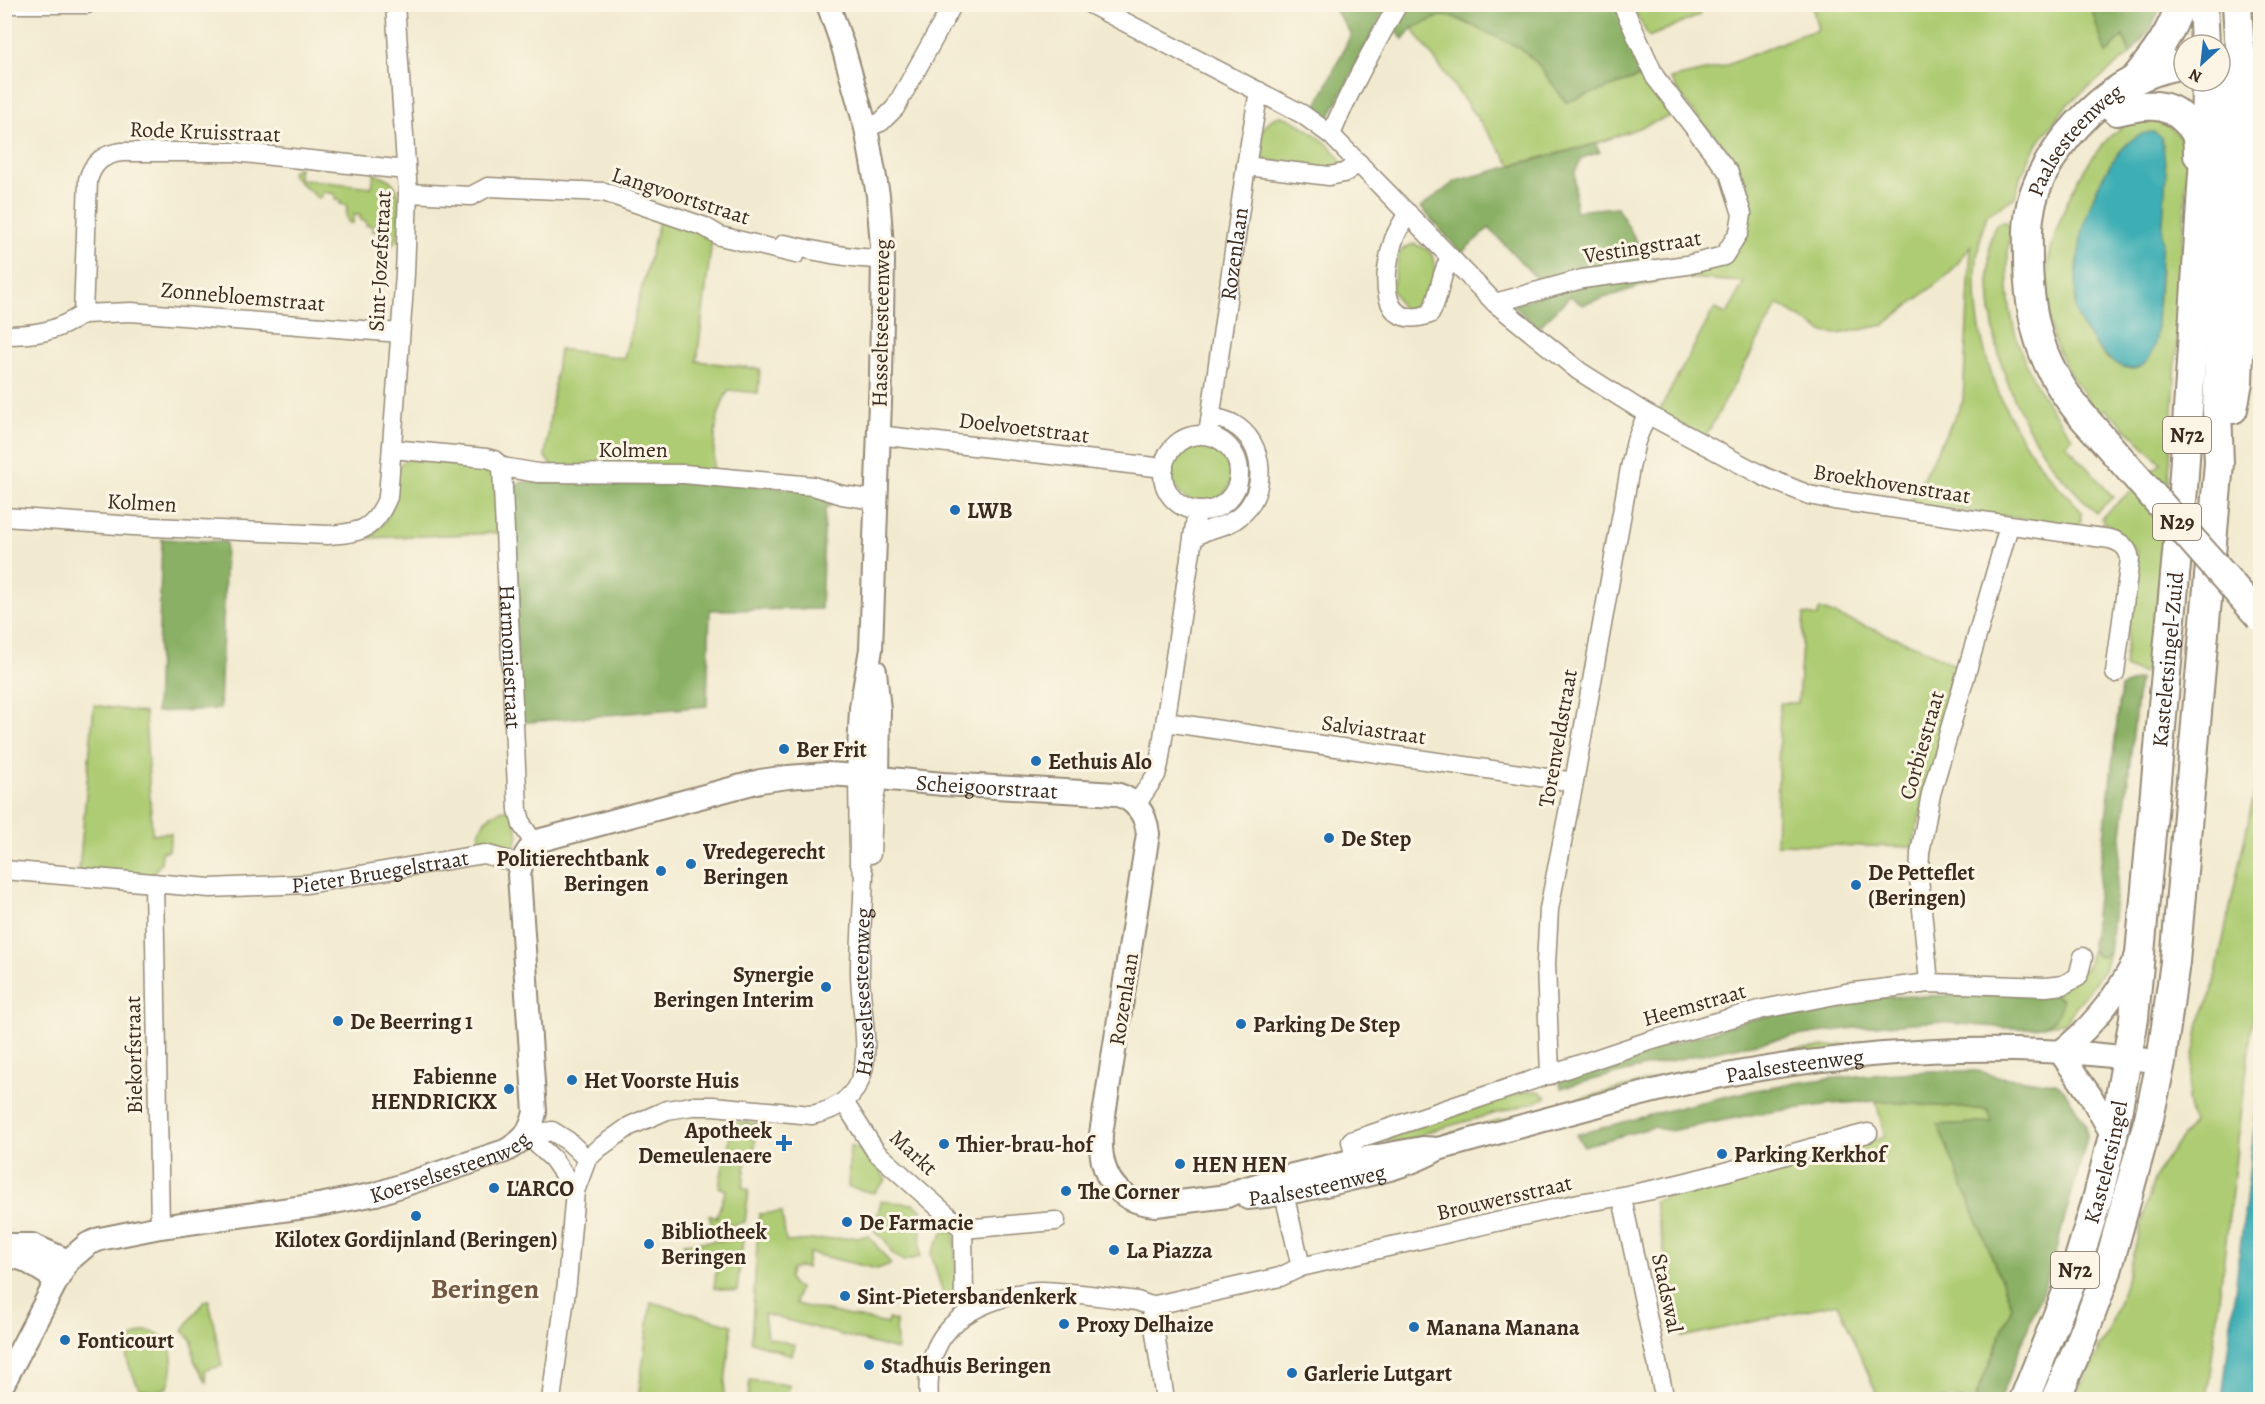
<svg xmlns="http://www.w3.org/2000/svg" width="2265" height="1404" font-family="Alegreya,serif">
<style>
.green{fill:#aecc73;stroke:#747b48;stroke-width:1.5;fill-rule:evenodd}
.forest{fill:#8ab065;stroke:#626d42;stroke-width:1.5}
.water{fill:#3daeb4;stroke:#3c6c69;stroke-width:1.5}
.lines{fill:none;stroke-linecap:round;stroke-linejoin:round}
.minor-casing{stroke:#968a77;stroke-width:21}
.tertiary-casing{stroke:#968a77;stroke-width:26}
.primary-casing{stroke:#968a77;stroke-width:32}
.minor{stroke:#fff;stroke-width:18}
.tertiary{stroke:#fff;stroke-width:22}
.primary{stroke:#fff;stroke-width:28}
.primary-bridge-casing{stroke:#968a77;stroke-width:32;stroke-linecap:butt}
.primary-bridge{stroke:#fff;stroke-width:28}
.poi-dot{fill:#1f6fb2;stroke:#fcf5e5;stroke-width:2}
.labels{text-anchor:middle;stroke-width:6;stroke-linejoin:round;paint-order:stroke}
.shield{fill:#fcf5e5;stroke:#75675a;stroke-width:1.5}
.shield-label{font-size:21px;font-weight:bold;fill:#3b2a1e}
.street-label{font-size:22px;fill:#3b2a1e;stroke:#fcf5e5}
.poi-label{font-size:22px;font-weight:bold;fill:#3b2a1e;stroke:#fcf5e5;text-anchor:start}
.district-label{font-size:28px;font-weight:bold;fill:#715943;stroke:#fcf5e5}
</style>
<rect width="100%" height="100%" fill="#fcf5e5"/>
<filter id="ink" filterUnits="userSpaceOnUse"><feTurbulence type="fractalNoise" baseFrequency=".0167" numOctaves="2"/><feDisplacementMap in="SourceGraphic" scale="12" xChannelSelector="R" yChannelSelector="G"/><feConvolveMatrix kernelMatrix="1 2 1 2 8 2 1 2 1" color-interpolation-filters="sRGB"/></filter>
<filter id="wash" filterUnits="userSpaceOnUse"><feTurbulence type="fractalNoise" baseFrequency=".008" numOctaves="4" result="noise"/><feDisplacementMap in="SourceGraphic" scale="24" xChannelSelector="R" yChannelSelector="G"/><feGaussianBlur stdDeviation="1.35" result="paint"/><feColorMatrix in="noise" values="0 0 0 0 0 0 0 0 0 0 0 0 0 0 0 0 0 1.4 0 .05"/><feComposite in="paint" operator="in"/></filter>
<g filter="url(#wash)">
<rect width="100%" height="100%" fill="#f2ead0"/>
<!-- green -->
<g class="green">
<polygon points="1631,5 1696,5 1700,15 1649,37"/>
<path d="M1812,5H2090L2106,54L2123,36L2130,54L2068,104L2035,147L2021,176L2015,197L1987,215C1960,291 1985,384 2029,449C2038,463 2049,476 2060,488C2067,496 2076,503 2081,512V520L2077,526L1909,504L1963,401L1971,246L1950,273L1884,325L1838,334L1823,332L1778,304L1705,438L1658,413L1714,309L1727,314L1744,282L1670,277L1669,269L1745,239L1751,206L1747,182L1726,149L1693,112L1670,79L1722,67L1800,35L1818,30Z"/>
<polygon points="1441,16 1454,17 1520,48 1538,64 1566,102 1646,75 1674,115 1595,144 1511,165 1412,28"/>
<path d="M1281,116C1295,119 1340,148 1341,163L1338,169L1262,160C1252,145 1263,118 1281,116Z"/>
<path d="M2155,119C2182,130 2187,143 2187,172L2170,462L2152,674L2135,671L2124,667L2136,550L2101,518L2161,463L2106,409L2099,415C2072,379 2051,351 2046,305C2039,252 2080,150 2128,123C2135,119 2147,120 2155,119ZM2098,186L2161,267L2156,339L2148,358L2110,361C2098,349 2079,327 2076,310C2074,303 2076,294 2076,287C2078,251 2085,219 2098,186Z"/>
<path d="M299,167L298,179L372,187L374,174C408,179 399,213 398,239L389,248L382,250L378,242L379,231H372L373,226L366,225V221L360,220V215H354L353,223H349L346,217L347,205L340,204V200L335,199V194L323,192L321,197L318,198L292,176L291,172Z"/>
<path d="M660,217L704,232L703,237L712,239L697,361L760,369L758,393L729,390C713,415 715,442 713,471L552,466L545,457L559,349L624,358Z"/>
<path d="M1999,222H2006L2011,228C1998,312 2020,373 2073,438L2066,444L2113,497L2096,513C2083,499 2068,485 2056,470C2011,412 1988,343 1989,270C1990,255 1987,233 1999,222Z"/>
<path d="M1414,244L1429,250C1439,265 1435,299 1419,310L1402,309L1392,289L1399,254L1404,248Z"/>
<circle cx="1202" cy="473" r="30"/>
<path d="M417,460L481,465L489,468L495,475L498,533L366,538C396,521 394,497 398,466L406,460Z"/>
<polygon points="1820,609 1922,648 1960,668 1912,847 1776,844 1780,703 1798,703 1804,614 1817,617"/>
<polygon points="94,705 145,713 152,834 171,833 169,851 162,851 161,863 151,876 79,871"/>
<polygon points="2260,766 2260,958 2207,1399 2073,1399 2099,1351 2097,1349 2107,1335 2124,1287 2154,1179 2165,1160 2193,1123 2188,1100 2189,1088 2199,1023 2212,992"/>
<path d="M513,809L518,836L515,847L503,850L479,848C476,824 488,810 513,809Z"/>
<polygon points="2092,950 2098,956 2103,957 2109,953 2104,970 2064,1023 2046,1025 2055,1018 2052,993 2086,968"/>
<polygon points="1874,1042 1874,1045 1436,1140 1435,1137 1693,1069 1793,1050"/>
<polygon points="1527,1091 1538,1091 1547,1097 1533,1103 1431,1131 1406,1142 1387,1141 1386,1138"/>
<polygon points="1876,1101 1988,1110 1993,1122 1938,1125 2012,1306 1975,1399 1879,1399 1838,1303 1682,1337 1654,1201 1885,1137"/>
<polygon points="730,1122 758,1123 754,1151 747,1151 743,1188 749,1189 745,1222 713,1229 709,1215 716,1218 726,1190 719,1187 725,1155 720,1154 720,1151 729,1150"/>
<polygon points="850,1146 868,1152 886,1180 874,1193 848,1187"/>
<polygon points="881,1201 914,1204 921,1210 920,1257 903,1261 892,1253 885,1240 878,1235 874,1229"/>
<polygon points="782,1212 786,1242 869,1236 891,1264 877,1269 809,1253 806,1268 799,1267 791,1270 789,1278 793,1286 799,1288 795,1304 887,1324 888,1319 896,1321 897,1350 764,1314 767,1337 795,1345 792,1355 751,1342 759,1214"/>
<polygon points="944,1231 955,1231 956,1299 947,1307 931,1254"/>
<polygon points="743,1239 737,1291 714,1288 717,1261 684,1253 684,1243"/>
<polygon points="209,1300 222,1366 205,1370 207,1383 194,1360 192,1341 183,1330 204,1301"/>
<polygon points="651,1302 732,1325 723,1399 638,1399"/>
<path d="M146,1331C175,1332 177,1368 167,1388C157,1391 148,1393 139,1388C129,1366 113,1341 146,1331Z"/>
<polygon points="750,1380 789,1385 787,1399 748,1399"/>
</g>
<!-- forest -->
<g class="forest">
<polygon points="1332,5 1387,5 1329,118 1315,110 1351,34"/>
<polygon points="1409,5 1616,5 1646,75 1566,102 1538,64 1520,48 1454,17 1441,16 1412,28 1403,39 1392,27"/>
<polygon points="2090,5 2090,4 2162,5 2150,30 2130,54 2123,36 2106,54"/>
<polygon points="1595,144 1600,152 1582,158 1575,172 1575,211 1617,207 1648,261 1552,275 1539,281 1489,228 1461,253 1421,207 1456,181"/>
<polygon points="1669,269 1670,277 1582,305 1570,296 1537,329 1514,305 1540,295"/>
<polygon points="682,479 817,491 831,499 831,506 825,508 821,609 710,610 707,706 519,723 512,491 516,485 523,482"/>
<polygon points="162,539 226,542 220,709 156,712"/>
<path d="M2139,679L2109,953L2103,957C2095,956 2092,951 2092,942L2121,687Z"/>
<path d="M2052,993L2062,999C2063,1009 2056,1020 2046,1025C2027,1034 1954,1021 1928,1022C1804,1028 1681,1057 1561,1088L1559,1079L1749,1020L1878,997Z"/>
<path d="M1933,1071H1978L2006,1078L2056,1083L2065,1091L2086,1125L2087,1137L2082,1157L2050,1271L2000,1399H1975L2012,1306L1938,1125L1992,1122L1988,1110L1876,1101L1831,1104L1756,1114L1670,1131L1654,1127L1584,1146L1576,1135C1642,1117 1709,1098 1777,1086C1828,1077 1881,1074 1933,1071Z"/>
</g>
<!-- water -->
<g class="water">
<path d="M2154,132L2161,137L2163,145L2166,173L2156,339C2142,405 2087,345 2076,312C2074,304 2076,293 2076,284C2078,238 2088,193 2117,155C2128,142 2137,132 2154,132Z"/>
<polygon points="2260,1082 2260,1399 2222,1399"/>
</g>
</g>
<g filter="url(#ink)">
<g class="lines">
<defs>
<g id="minor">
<polyline points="13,4 87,4"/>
<path d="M1090,4L1302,114L1331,135L1495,303L1579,371L1647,414L1765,477L1809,495L1834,500L2110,539C2121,542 2128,547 2130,559L2115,673"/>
<polyline points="866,128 881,122 895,108 953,4"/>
<path d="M1331,135C1349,90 1374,47 1398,4"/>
<polyline points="1246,166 1329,176 1344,173 1359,163"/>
<polyline points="408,193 471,196 488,187 604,192 705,227 720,236 796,254"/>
<path d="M1408,213C1403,222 1396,232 1393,242C1383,275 1378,332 1430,314C1440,297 1439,277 1450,258"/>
<path d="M784,244C817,251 849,259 883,259"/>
<polyline points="1495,303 1582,279 1687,265 1724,256 1739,232 1742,214 1729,173 1655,77 1622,4"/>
<path d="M83,314L88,180C93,162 104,154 122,152H234L406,170"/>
<polyline points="83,314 131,312 400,333"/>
<path d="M4,335C36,335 56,332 83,314"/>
<polyline points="878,435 1164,468"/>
<path id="s1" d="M1208,435L1246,166L1259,91"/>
<circle cx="1201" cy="473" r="38"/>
<polyline points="392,449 486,458 494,460 502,467 538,473 684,474 813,486 842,495 875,500"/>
<path id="s2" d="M502,467L518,810L522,825L535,844"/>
<path d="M4,517L133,526L327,535C361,533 374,530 388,497L405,274L408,193L395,4"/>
<path d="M1194,538C1207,526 1224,530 1240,516C1268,493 1266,442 1233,424C1227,420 1218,419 1211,417"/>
<polyline points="1166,722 1574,782"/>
<polyline points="1136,805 1156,775 1159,764 1197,511"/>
<polyline points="871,854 873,805 878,778"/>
<path id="s3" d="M4,870L210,888L307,884L484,854L521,864"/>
<polyline points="154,883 160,1227"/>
<polyline points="1929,983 1919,878 1920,853 1931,794 2009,526"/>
<polyline points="1550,1075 1546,964 1549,909 1574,782 1630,468 1636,441 1647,414"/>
<polyline points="844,1102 876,1152 963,1229 1056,1221"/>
<polyline points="527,1135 553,1159 575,1191"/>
<polyline points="527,1135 552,1131 568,1141 587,1159"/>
<polyline points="1358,1173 1351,1141 1649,1041 1763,1009 1846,993 1929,983 2046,987 2063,985 2078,977 2083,957"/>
<polyline points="1281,1181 1301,1267"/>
<polyline points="1622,1198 1665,1400"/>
<polyline points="963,1229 964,1297 975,1308"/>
<path d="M1151,1306L1280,1277L1301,1267L1579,1203C1678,1190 1772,1157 1868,1133"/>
<polyline points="1151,1306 1165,1400"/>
<path id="s4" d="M551,1400L567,1283L575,1191L587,1159L599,1148L630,1126L667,1110L692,1106H713L812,1115C889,1099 860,1027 860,972C860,940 863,907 864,875L859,861L858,776"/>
<path d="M929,1400C925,1347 947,1317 996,1300C1011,1295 1026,1291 1041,1291C1073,1292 1105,1297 1137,1301L1151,1306"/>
</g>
<g id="tertiary">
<polyline points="828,4 843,47 866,128 878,195 883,259 881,374 871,649 861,708 858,776"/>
<polyline points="875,671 879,710 878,778"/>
<path d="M2060,1052C2094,1026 2118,994 2137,956"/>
<polyline points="2060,1052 2090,1095 2113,1136"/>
<path id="s5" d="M1248,1198C1283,1195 1315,1188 1350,1179C1380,1172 1411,1165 1438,1149C1525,1126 1613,1099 1701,1080C1851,1049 2009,1040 2161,1062"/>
<polyline points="4,1245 32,1245 68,1261"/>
<polyline points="4,1254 25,1260 57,1280"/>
<path id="s6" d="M4,1382L57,1280L68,1261L88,1244L100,1239L160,1227L319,1205L376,1194L505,1151C523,1141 531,1132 535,1112L519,875C522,859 527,848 541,840L760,781L788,777L828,774L858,776L943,784L1116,794C1136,800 1146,814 1148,834L1101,1134C1099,1172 1114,1202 1156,1205L1227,1196L1240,1190L1281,1178L1355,1160L1423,1148L1438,1149"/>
</g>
<g id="primary">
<polyline points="2203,4 2205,45"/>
<path d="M2135,79C2154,56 2172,33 2180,4"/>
<path d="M2117,111C2141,105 2165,100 2185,120C2189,124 2194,129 2196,135C2198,141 2198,149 2198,155"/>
<polyline points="2233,409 2238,382 2248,107 2239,37 2237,4"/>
<path id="s7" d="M2093,428C2046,377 2030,332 2028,264C2028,248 2027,233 2029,218C2033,178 2061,140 2089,113C2117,86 2145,71 2184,64"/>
<path id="s8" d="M2024,1400L2075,1272L2098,1196L2113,1136L2134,1018L2183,489L2205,142L2206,81"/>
<polyline points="2055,1400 2079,1346 2107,1271 2149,1118 2161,1062 2175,962 2219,463 2217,410 2228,109 2224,93 2217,81"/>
</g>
</defs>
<!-- minor casing -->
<use href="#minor" class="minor-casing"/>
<!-- tertiary casing -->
<use href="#tertiary" class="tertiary-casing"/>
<!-- primary casing -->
<use href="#primary" class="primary-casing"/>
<!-- minor -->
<use href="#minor" class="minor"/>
<!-- tertiary -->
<use href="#tertiary" class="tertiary"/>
<!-- primary -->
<use href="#primary" class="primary"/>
<defs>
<polyline id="primary-bridge" points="2093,428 2260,617"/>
</defs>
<!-- primary-bridge casing -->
<use href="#primary-bridge" class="primary-bridge-casing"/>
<!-- primary-bridge -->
<use href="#primary-bridge" class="primary-bridge"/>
</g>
</g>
<!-- markers -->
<g class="poi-dot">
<circle cx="955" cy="510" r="6"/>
<circle cx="784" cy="749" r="6"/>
<circle cx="1036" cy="761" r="6"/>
<circle cx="1329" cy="838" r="6"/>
<circle cx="691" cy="864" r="6"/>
<circle cx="661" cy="871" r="6"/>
<circle cx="1856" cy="885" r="6"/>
<circle cx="826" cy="987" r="6"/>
<circle cx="338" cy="1021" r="6"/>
<circle cx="1241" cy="1024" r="6"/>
<circle cx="572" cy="1080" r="6"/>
<circle cx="509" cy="1089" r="6"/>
<path d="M781 1134h6v6h6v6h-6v6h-6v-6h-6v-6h6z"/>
<circle cx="944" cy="1144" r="6"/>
<circle cx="1722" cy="1154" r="6"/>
<circle cx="1180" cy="1164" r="6"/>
<circle cx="494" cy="1188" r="6"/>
<circle cx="1066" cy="1191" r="6"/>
<circle cx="416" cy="1216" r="6"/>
<circle cx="847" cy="1222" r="6"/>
<circle cx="649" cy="1244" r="6"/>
<circle cx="1114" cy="1250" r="6"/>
<circle cx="845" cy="1296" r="6"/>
<circle cx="1064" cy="1324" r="6"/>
<circle cx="1414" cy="1327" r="6"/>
<circle cx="65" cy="1340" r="6"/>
<circle cx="869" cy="1365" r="6"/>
<circle cx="1292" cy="1373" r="6"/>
</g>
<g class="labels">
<!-- shield labels -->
<g class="shield">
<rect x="2163" y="417" width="48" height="36" rx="4.5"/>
<rect x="2153" y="504" width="48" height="36" rx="4.5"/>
<rect x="2051" y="1252" width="48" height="36" rx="4.5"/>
</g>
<g class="shield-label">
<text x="2187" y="442">N72</text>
<text x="2177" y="529">N29</text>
<text x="2075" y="1277">N72</text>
</g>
<!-- street labels -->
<g class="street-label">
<text transform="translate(205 131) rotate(2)" y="8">Rode Kruisstraat</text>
<text dy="8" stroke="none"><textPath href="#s7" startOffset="320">Paalsesteenweg</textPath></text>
<text transform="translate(681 195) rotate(18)" y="8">Langvoortstraat</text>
<text transform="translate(1642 246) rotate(-9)" y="8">Vestingstraat</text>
<text dy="8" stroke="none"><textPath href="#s1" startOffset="183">Rozenlaan</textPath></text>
<text transform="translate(379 261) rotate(-87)" y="8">Sint-Jozefstraat</text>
<text transform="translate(243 296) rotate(5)" y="8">Zonnebloemstraat</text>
<text transform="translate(880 323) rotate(-89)" y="8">Hasseltsesteenweg</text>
<text transform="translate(1024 427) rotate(7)" y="8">Doelvoetstraat</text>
<text x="633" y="457">Kolmen</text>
<text transform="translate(1892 483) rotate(9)" y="8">Broekhovenstraat</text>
<text transform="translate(142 502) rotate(3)" y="8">Kolmen</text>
<text dy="8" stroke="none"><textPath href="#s2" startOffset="190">Harmoniestraat</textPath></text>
<text dy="8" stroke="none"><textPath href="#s8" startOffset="759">Kasteletsingel-Zuid</textPath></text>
<text transform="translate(1374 729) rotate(8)" y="8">Salviastraat</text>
<text transform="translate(1557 738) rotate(-80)" y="8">Torenveldstraat</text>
<text transform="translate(1921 745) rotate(-74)" y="8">Corbiestraat</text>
<text dy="8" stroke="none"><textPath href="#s6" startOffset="1378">Scheigoorstraat</textPath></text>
<text dy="8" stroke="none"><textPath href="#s3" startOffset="378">Pieter Bruegelstraat</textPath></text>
<text dy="8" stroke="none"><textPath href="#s4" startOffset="636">Hasseltsesteenweg</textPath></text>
<text transform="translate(1123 999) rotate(-81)" y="8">Rozenlaan</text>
<text transform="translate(1694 1004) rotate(-16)" y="8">Heemstraat</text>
<text transform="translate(133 1055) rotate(-91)" y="8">Biekorfstraat</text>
<text dy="8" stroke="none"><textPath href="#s5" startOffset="564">Paalsesteenweg</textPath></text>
<text transform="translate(914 1152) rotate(43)" y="8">Markt</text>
<text dy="8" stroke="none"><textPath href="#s8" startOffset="252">Kasteletsingel</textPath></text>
<text dy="8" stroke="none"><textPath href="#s6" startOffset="534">Koerselsesteenweg</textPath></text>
<text dy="8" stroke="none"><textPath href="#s5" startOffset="70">Paalsesteenweg</textPath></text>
<text transform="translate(1504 1197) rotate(-13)" y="8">Brouwersstraat</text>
<text transform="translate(1668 1293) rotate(78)" y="8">Stadswal</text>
</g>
<!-- poi labels -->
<g class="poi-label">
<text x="967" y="518">LWB</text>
<text x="796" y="757">Ber Frit</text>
<text x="1048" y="769">Eethuis Alo</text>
<text x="1341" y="846">De Step</text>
<text x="703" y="859">Vredegerecht<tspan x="703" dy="25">Beringen</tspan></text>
<text x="649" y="866" text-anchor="end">Politierechtbank<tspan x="649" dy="25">Beringen</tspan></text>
<text x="1868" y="880">De Petteflet<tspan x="1868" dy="25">(Beringen)</tspan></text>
<text x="814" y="982" text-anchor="end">Synergie<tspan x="814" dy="25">Beringen Interim</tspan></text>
<text x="350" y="1029">De Beerring 1</text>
<text x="1253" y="1032">Parking De Step</text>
<text x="497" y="1084" text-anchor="end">Fabienne<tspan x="497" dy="25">HENDRICKX</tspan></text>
<text x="584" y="1088">Het Voorste Huis</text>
<text x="772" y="1138" text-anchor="end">Apotheek<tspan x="772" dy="25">Demeulenaere</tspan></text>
<text x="956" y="1152">Thier-brau-hof</text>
<text x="1734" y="1162">Parking Kerkhof</text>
<text x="1192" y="1172">HEN HEN</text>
<text x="506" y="1196">L'ARCO</text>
<text x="1078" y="1199">The Corner</text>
<text x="859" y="1230">De Farmacie</text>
<text x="661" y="1239">Bibliotheek<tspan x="661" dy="25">Beringen</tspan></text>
<text x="416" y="1247" text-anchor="middle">Kilotex Gordijnland (Beringen)</text>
<text x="1126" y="1258">La Piazza</text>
<text x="857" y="1304">Sint-Pietersbandenkerk</text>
<text x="1076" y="1332">Proxy Delhaize</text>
<text x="1426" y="1335">Manana Manana</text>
<text x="77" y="1348">Fonticourt</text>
<text x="881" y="1373">Stadhuis Beringen</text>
<text x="1304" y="1381">Garlerie Lutgart</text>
</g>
<!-- district labels -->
<g class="district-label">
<text x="485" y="1298">Beringen</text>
</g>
</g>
<!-- margin -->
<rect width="2265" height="1404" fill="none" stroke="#fcf5e5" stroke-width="24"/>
<!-- north arrow -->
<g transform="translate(2202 63) rotate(207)"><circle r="28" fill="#fcf5e5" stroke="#afa495" stroke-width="1.5"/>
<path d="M0-4.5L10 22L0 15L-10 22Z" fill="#1f6fb2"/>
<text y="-9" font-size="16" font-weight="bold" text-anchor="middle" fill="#3b2a1e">N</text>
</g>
</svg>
